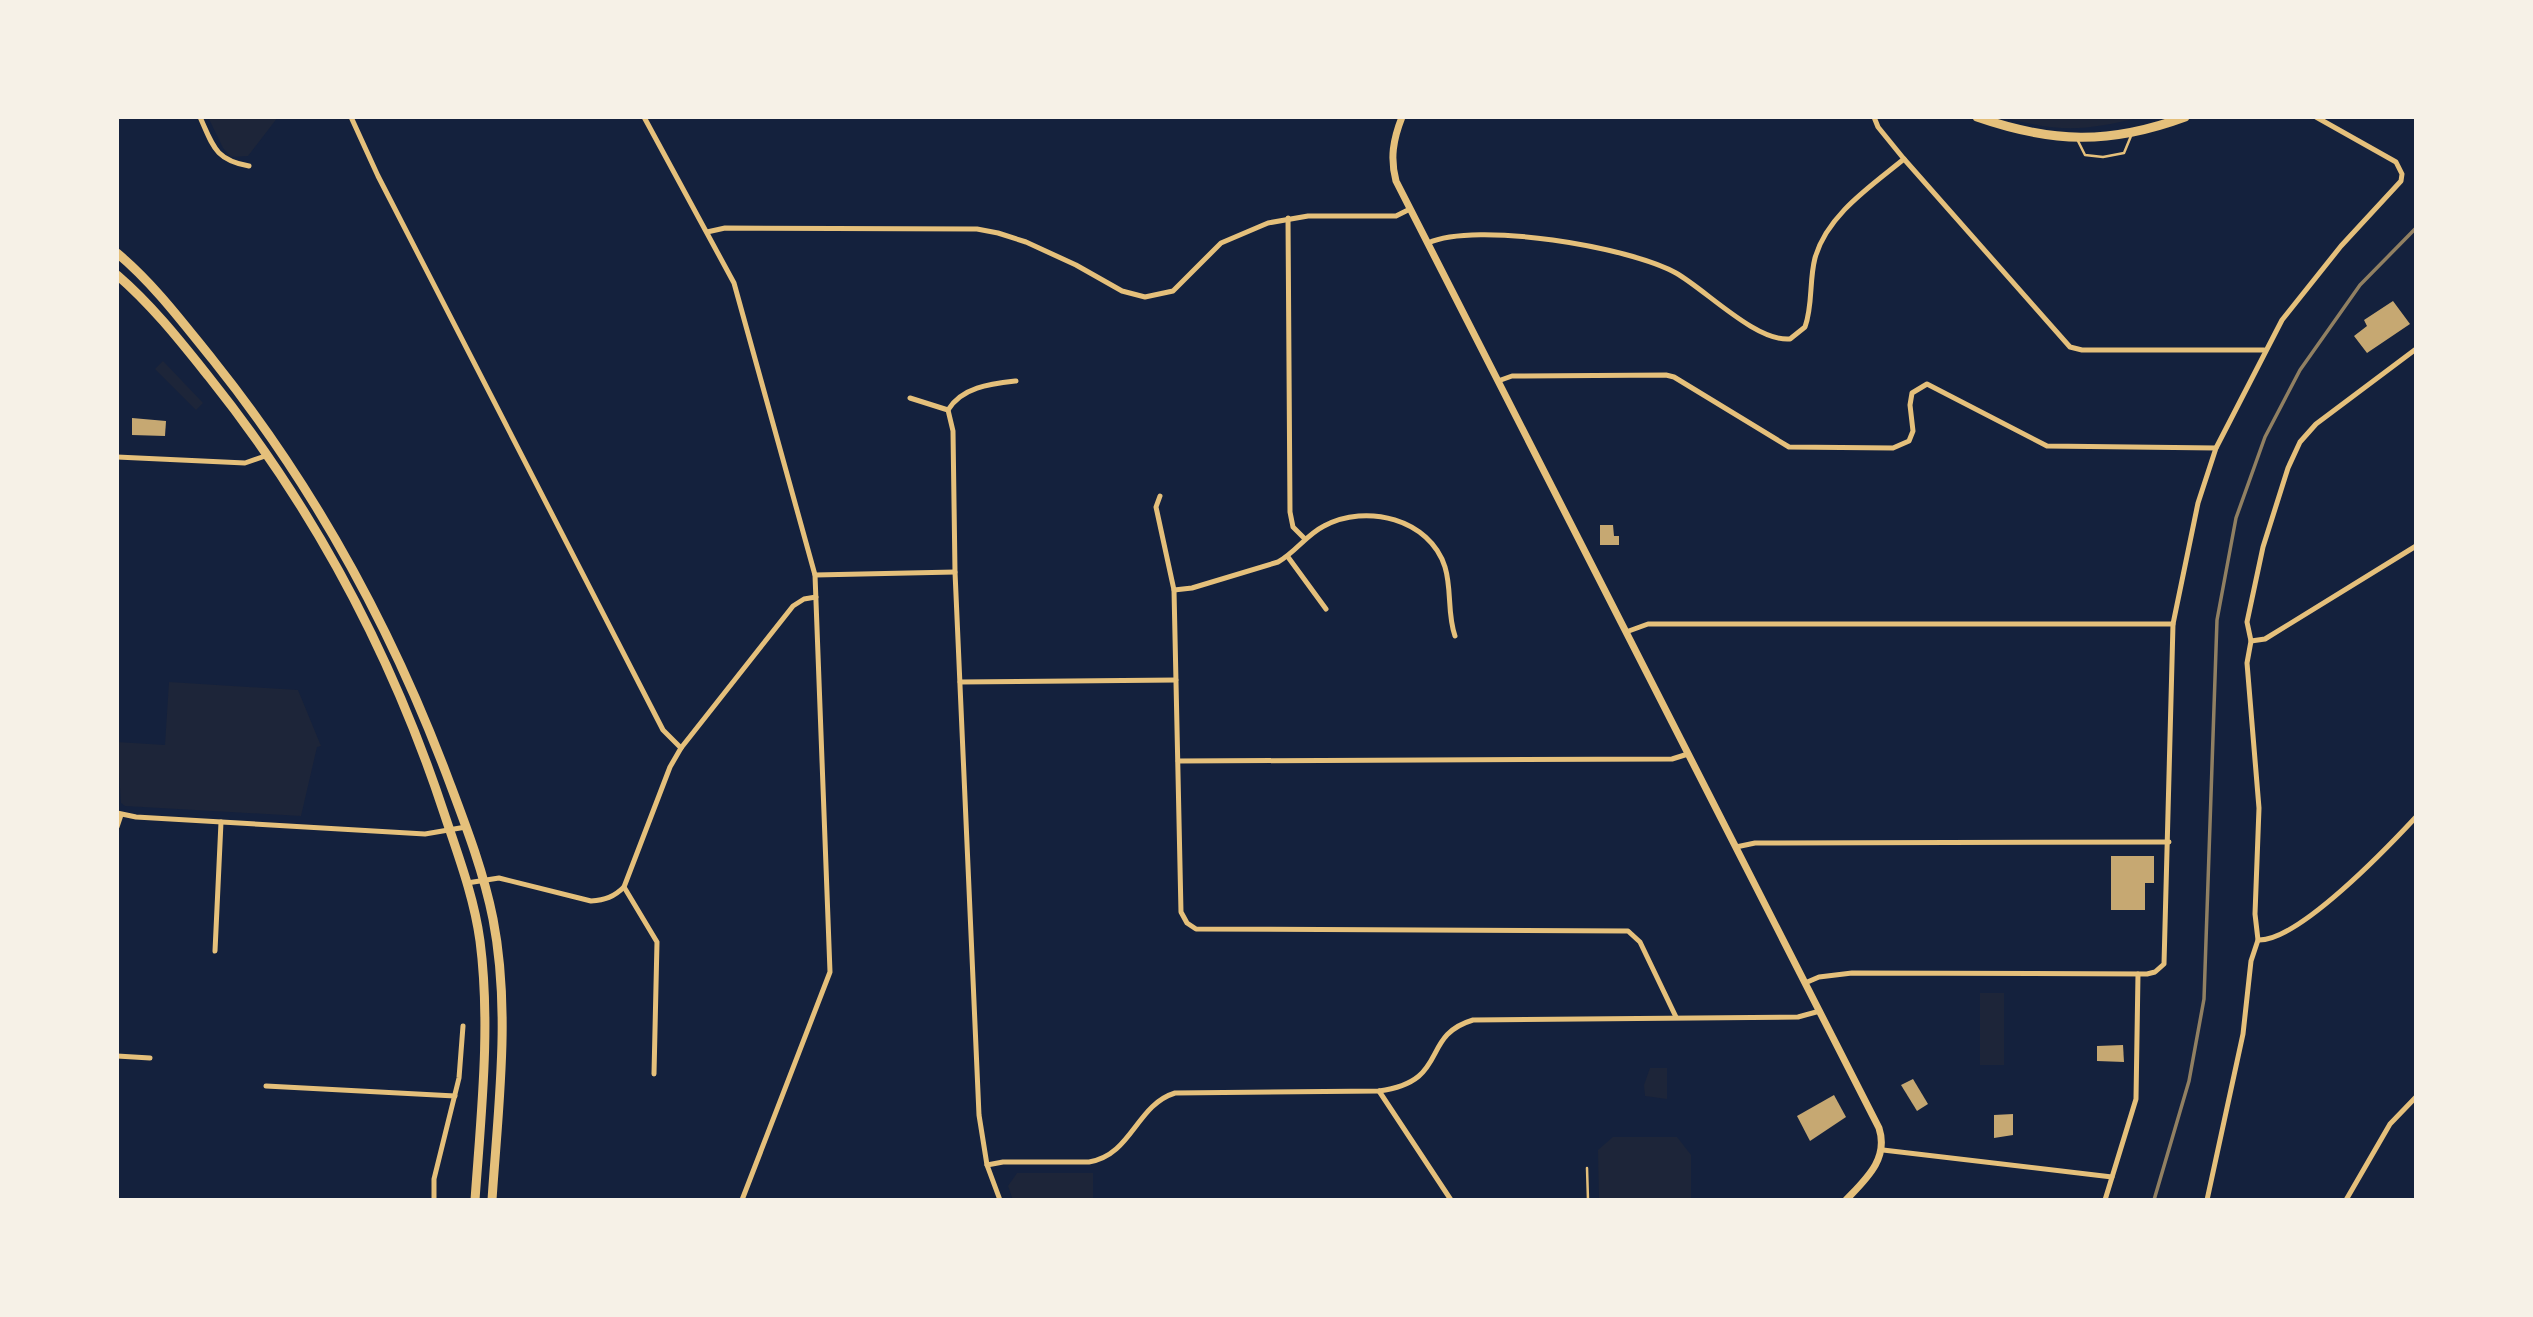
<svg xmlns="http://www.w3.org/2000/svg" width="2533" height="1317" font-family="'Archivo Narrow',sans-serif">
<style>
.green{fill:#1d2539}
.building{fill:#c6a872}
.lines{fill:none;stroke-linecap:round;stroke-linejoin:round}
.service{stroke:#e5c07b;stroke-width:2.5}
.minor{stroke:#e5c07b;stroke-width:5}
.tertiary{stroke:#e5c07b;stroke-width:7}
.primary{stroke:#e5c07b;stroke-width:9}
.rail{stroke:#918062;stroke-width:3.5}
</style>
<rect width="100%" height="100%" fill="#14213d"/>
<!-- green -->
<g class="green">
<polygon points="208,117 278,117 248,156 231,157 223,148"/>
<path d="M2003,117H2142C2084,131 2062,133 2003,117Z"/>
<polygon points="163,361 203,403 196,410 155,369"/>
<polygon points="169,682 298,690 321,746 317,747 301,816 125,806 121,803 117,742 165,745"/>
<rect x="1980" y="993" width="24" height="72"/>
<polygon points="1650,1068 1667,1068 1667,1099 1645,1096 1644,1085"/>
<polygon points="1613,1137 1677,1137 1691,1155 1691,1200 1599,1200 1598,1150"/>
<polygon points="1017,1173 1093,1173 1093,1200 1013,1200 1008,1186"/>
</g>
<!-- building -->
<g class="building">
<polygon points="2393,301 2410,324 2367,353 2354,336 2367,326 2364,320"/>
<polygon points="132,418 166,421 165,436 132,435"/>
<polygon points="1600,525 1613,525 1614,536 1619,536 1619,545 1600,545"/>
<polygon points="2111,856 2154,856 2154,883 2145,883 2145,910 2111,910"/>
<polygon points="2123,1045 2124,1062 2097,1061 2097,1046"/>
<polygon points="1913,1079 1928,1104 1917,1111 1901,1085"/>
<polygon points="1834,1095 1846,1117 1810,1141 1797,1116"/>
<polygon points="2013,1114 2013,1135 1994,1138 1994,1115"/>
</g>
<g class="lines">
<!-- service -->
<g class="service">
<polyline points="2077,139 2085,155 2103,157 2124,153 2131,136"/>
<polyline points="1587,1168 1588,1200"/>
</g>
<!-- minor -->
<g class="minor">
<path d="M200,117C213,146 215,160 249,166"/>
<polyline points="351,117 378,176 663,730 681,748"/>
<polyline points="644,117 734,283 815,575 830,972 742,1200"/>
<polyline points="1874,117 1878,127 1904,159 2070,347 2082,350 2264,350"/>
<polyline points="1288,218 1290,512 1293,527 1304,538"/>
<polyline points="707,232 725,228 977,229 998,233 1026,242 1076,265 1122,291 1145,297 1173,291 1221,243 1268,223 1308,216 1396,216 1410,209"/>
<path d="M1428,243C1476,221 1630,247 1676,273C1706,290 1756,342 1790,339L1805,327C1813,305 1809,281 1815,258C1827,215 1871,186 1904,159"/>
<polyline points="1498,381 1512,376 1666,375 1674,377 1789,447 1893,448 1909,441 1913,431 1910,405 1912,393 1927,384 2047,446 2216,448"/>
<polyline points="910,398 948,410 953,431 955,572 979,1115 987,1165 1000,1200"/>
<path d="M948,410C962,387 990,384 1016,381"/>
<polyline points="117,457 245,463 268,455"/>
<polyline points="1160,496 1156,507 1174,590 1181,912 1187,923 1196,929 1628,931 1640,942 1676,1017"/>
<polyline points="1288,557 1326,609"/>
<polyline points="815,575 955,572"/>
<path d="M1174,590L1192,588L1278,562C1296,552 1306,535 1324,526C1366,503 1430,519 1445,567C1452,590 1447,613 1455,636"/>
<polyline points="1626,632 1648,624 2173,624"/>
<polyline points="2251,641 2265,639 2416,546"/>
<polyline points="960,682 1176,680"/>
<polyline points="1178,761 1672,759 1688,754"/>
<polyline points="117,813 136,817 425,834 466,827"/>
<polyline points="117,827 121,815"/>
<polyline points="1736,847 1755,843 2169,842"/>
<path d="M467,883L499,878L591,901C605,900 614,897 624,887L670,767L681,748L793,606L804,599L816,597"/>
<polyline points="624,887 657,942 654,1074"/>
<path d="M2258,940C2298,942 2389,846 2416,817"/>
<polyline points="215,951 221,822"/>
<polyline points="1805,983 1819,977 1852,973 2147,974 2155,972 2164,964 2173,624 2198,503 2216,448 2282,320 2341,246 2401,181 2402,174 2396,162 2316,117"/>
<polyline points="117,1056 150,1058"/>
<polyline points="266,1086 455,1096"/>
<polyline points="1379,1091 1451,1200"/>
<polyline points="1883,1150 2112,1177"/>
<path d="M987,1165L1003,1162H1089C1132,1155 1136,1105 1175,1093L1379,1091C1451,1081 1419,1036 1473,1020L1798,1017L1820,1011"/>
<polyline points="434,1200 434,1179 459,1078 463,1026"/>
<polyline points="2105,1200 2136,1099 2138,974"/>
<polyline points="2207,1200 2243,1034 2251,961 2258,940 2255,914 2259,808 2247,663 2251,641 2247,622 2263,547 2288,468 2300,442 2316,424 2416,349"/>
<polyline points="2346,1200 2390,1124 2416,1097"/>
</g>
<!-- tertiary -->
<path class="tertiary" d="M1402,117C1393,140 1390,158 1396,181L1879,1128C1889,1159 1866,1179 1846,1200"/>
<!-- primary -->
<g class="primary">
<path d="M1977,117C2052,143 2109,145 2185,117"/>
<path d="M117,253C154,284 183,323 213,360C313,485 389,623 446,773C464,821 483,869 493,919C511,1011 498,1108 492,1200"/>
<path d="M117,275C152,305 181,342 209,377C313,507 392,655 444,813C458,855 474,897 480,941C491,1026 481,1114 475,1200"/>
</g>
<!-- rail -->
<polyline class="rail" points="2154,1200 2189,1081 2204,999 2217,620 2236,518 2265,437 2300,370 2360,285 2416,228"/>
</g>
<!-- border -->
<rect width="2533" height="1317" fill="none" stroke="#f6f1e7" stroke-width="238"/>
</svg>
